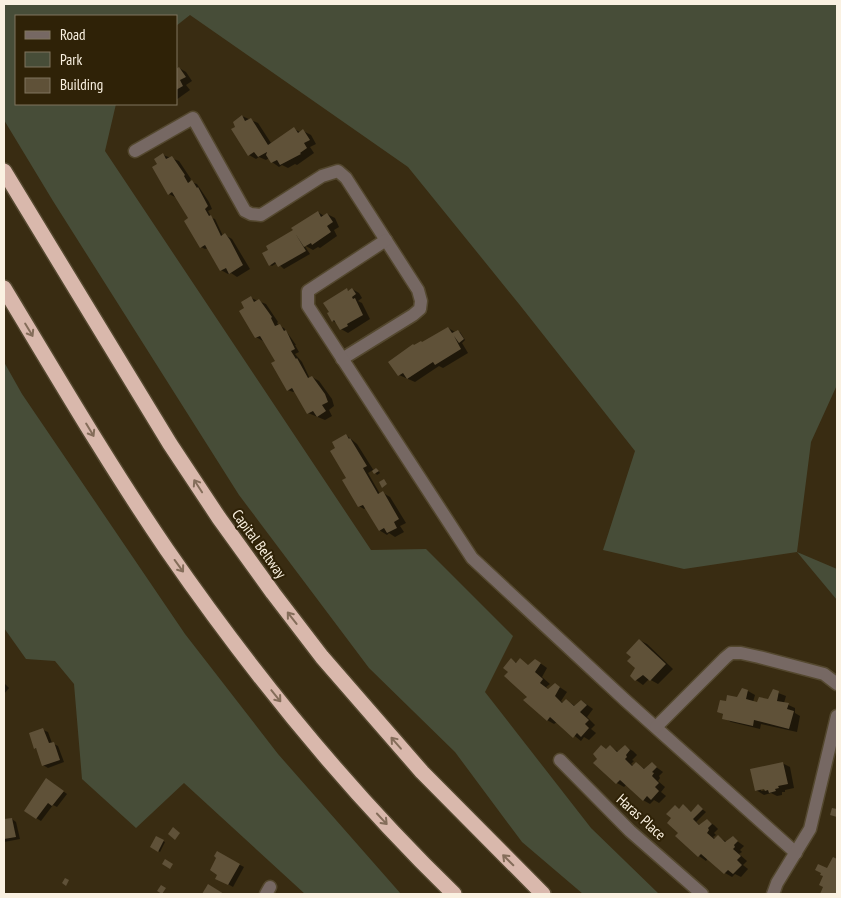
<svg xmlns="http://www.w3.org/2000/svg" width="841" height="898" font-family="'PT Sans Narrow',sans-serif">
<style>
.green{fill:#474d38}
.shadow{fill:#0007;fill-rule:evenodd}
.building{fill:#5f5138}
.lines{fill:none;stroke-linecap:round;stroke-linejoin:round}
.minor-casing{stroke:#54482f;stroke-width:15}
.motorway-casing{stroke:#54482f;stroke-width:18}
.minor{stroke:#766863;stroke-width:12}
.motorway{stroke:#d9b8ac;stroke-width:15}
.oneway{stroke:#846d5a}
.labels{text-anchor:middle;stroke-width:4;stroke-linejoin:round;paint-order:stroke}
.street-label{font-size:15px;fill:#faf1e1;stroke:#2f2207}
</style>
<rect width="100%" height="100%" fill="#392c12"/>
<!-- green -->
<g class="green">
<polygon points="4,4 837,4 837,385 811,442 797,552 837,569 837,600 797,552 684,569 603,550 635,451 519,304 408,167 190,15 176,26 176,16 16,16 16,104 116,104 105,151 371,550 426,549 513,636 485,692 591,828 659,894 583,894 522,842 455,752 369,668 239,495 53,201 4,120"/>
<polygon points="4,362 22,394 185,634 278,754 401,894 305,894 184,783 136,828 82,779 74,684 55,661 26,659 4,628"/>
</g>
<!-- shadow -->
<g class="shadow">
<polygon points="179,68 186,72 192,81 186,85 190,90 176,100 176,70"/>
<polygon points="242,116 258,123 271,143 294,129 300,132 303,131 311,135 316,144 310,147 314,153 297,165 295,164 288,168 282,165 279,167 272,162 269,158 266,160 259,157 256,159 249,155 237,127"/>
<polygon points="163,155 179,161 191,179 190,180 191,182 197,184 209,202 212,209 208,211 212,218 215,219 223,236 225,235 232,239 250,269 237,277 231,273 228,274 221,270 208,248 205,249 201,247 189,219 177,198 169,194 159,165"/>
<polygon points="318,212 324,216 327,214 335,218 339,227 334,230 337,236 320,248 318,247 313,250 304,245 310,254 284,269 277,263 272,266 270,265 292,232 297,235"/>
<polygon points="352,289 359,293 362,298 358,301 362,303 370,319 348,333 341,329 338,324 333,321 330,312 347,290 349,291"/>
<polygon points="251,298 266,304 278,322 277,323 279,326 284,328 296,345 295,345 299,352 295,354 302,362 310,379 312,377 319,381 332,399 334,406 329,410 332,416 325,420 308,413 295,391 293,392 288,390 277,361 263,341 256,337 246,308"/>
<polygon points="448,328 455,332 460,332 465,340 462,343 468,353 443,368 439,366 415,382 399,375 422,343"/>
<polygon points="346,435 357,444 374,471 378,470 380,473 377,475 373,470 368,473 380,494 383,493 390,497 406,523 400,526 404,532 395,537 389,533 387,535 379,530 366,508 364,509 359,506 337,448"/>
<polygon points="639,640 647,644 673,669 658,684 649,679 643,685 636,680"/>
<polygon points="512,660 517,663 520,660 529,666 536,661 543,665 547,668 542,677 550,684 546,687 549,690 555,684 567,692 561,701 563,703 566,700 575,706 582,701 593,709 587,717 595,725 591,729 596,733 589,740 584,737 581,741 557,722 554,724 547,720 510,672"/>
<polygon points="4,683 9,688 4,694"/>
<polygon points="748,691 755,695 753,702 758,703 769,701 773,691 786,696 784,703 795,708 795,713 800,716 797,732 761,724 760,729 731,722 724,718 724,715 719,712 727,703 738,699"/>
<polygon points="43,730 48,732 52,743 58,746 64,762 48,768 43,765 38,750 35,748"/>
<polygon points="610,747 619,752 626,747 633,751 637,755 632,760 634,761 631,764 634,766 636,764 645,769 652,764 663,772 659,776 660,778 658,781 665,787 661,792 666,796 659,803 654,800 650,804 643,800 627,784 624,787 617,783 607,750"/>
<path d="M782,763L790,767L794,788L785,790V792H782V795L777,796L771,793L764,795L756,790ZM761,789H771L761,791Z"/>
<polygon points="51,782 67,794 57,807 53,805 41,821 36,818"/>
<polygon points="698,806 706,812 696,822 701,826 707,821 714,825 718,829 714,833 716,835 713,837 715,839 718,837 727,842 733,838 744,846 740,850 742,852 739,854 747,861 743,865 748,869 741,877 735,874 732,877 725,873 708,858 706,861 699,856 677,836 680,833 680,810 688,809 692,813"/>
<polygon points="12,819 16,822 20,839 4,842 4,821"/>
<polygon points="156,838 165,842 160,852 152,847"/>
<polygon points="217,853 244,867 233,887 217,878"/>
</g>
<!-- building -->
<g class="building">
<polygon points="179,67 186,77 180,80 183,86 176,90 176,69"/>
<polygon points="242,115 245,121 251,118 268,145 294,127 298,133 303,129 310,140 304,143 307,148 300,153 301,154 280,165 277,160 271,163 266,155 267,152 258,157 254,152 248,156 231,129 235,127 233,122"/>
<polygon points="163,153 166,159 172,156 185,175 184,176 188,183 192,180 197,188 198,187 208,206 205,209 209,216 211,215 221,236 225,233 230,240 243,265 229,274 226,268 220,271 205,245 200,248 184,221 188,218 172,192 168,195 152,167 157,164 154,159"/>
<polygon points="318,211 321,217 327,213 333,222 327,226 331,232 312,245 311,243 304,247 295,233 306,251 278,267 275,262 269,266 262,253 268,250 266,246 293,230 291,228"/>
<polygon points="347,288 348,291 352,288 356,294 352,297 353,299 355,298 363,315 347,324 348,326 340,330 334,320 332,322 327,313 329,312 323,303"/>
<polygon points="251,296 254,302 259,299 272,317 271,318 275,326 280,324 284,331 286,330 295,349 291,351 296,359 297,358 308,378 312,376 325,394 328,402 322,405 326,411 317,417 313,411 307,414 292,388 287,391 271,363 275,361 260,336 255,338 239,311 244,308 241,302"/>
<polygon points="448,327 452,333 458,330 464,339 459,343 454,336 461,349 435,365 433,362 407,379 403,373 398,376 388,362 413,344 414,345 421,341 422,342"/>
<polygon points="346,434 349,439 350,438 367,466 363,468 378,494 383,491 399,519 394,522 397,528 387,533 384,528 379,531 363,505 358,507 342,480 346,478 330,451 335,448 332,442"/>
<polygon points="376,468 379,471 374,474 372,471"/>
<polygon points="384,479 387,484 382,488 379,482"/>
<polygon points="639,639 666,664 650,681 643,675 635,681 630,676 635,668 627,661 631,657 626,653"/>
<polygon points="511,658 516,663 520,658 528,665 535,659 541,663 535,672 543,679 540,683 548,689 555,683 560,687 555,696 562,703 566,699 574,706 581,700 587,705 580,712 589,720 585,724 589,728 581,737 577,733 573,738 550,717 547,721 523,700 527,697 504,676 508,672 503,668"/>
<polygon points="742,688 748,690 746,699 757,702 759,697 768,699 773,689 779,691 777,701 789,703 787,709 794,711 789,729 754,720 753,726 722,719 723,714 717,712 720,700 726,701 727,695 737,697"/>
<polygon points="43,728 49,743 54,742 60,760 42,766 36,748 34,749 29,733"/>
<polygon points="601,745 606,749 610,745 617,752 625,745 630,750 626,755 627,757 625,759 632,766 636,762 644,769 652,762 657,767 652,772 654,773 652,776 659,783 655,787 659,791 651,800 647,796 643,801 620,780 616,784 593,763 597,759 593,754"/>
<polygon points="783,762 788,784 778,786 779,788 775,789 776,791 769,793 768,790 765,791 764,789 755,791 750,769"/>
<polygon points="46,778 64,791 52,806 48,803 36,819 24,811"/>
<polygon points="683,804 691,812 698,804 703,809 693,819 699,825 707,819 712,824 708,828 709,830 707,833 714,839 718,835 725,842 733,836 738,841 734,845 735,847 733,849 741,856 737,860 742,865 733,874 728,870 724,874 701,854 698,857 675,836 678,833 667,823 671,818 666,814 675,805 679,809"/>
<polygon points="832,808 837,809 837,817 830,815"/>
<polygon points="12,818 16,837 4,839 4,819"/>
<polygon points="173,827 180,833 175,840 168,834"/>
<polygon points="156,836 164,840 158,852 150,847"/>
<polygon points="217,851 240,864 228,885 215,879 217,875 210,870 216,858 214,856"/>
<polygon points="833,857 837,859 837,894 820,894 823,887 819,885 823,876 820,875 821,873 815,870 818,864 827,868"/>
<polygon points="165,859 173,864 170,869 162,864"/>
<polygon points="65,878 69,880 66,886 62,883"/>
<polygon points="208,884 224,894 202,894"/>
<polygon points="161,885 166,888 162,894 157,891"/>
</g>
<g class="lines">
<defs>
<g id="minor">
<polyline points="135,151 193,118 245,211 251,214 261,215 322,176 338,171 346,178 418,290 421,301 420,309 413,315 342,359"/>
<polyline points="386,240 308,291 308,306 472,558 625,700 796,853"/>
<polyline points="656,727 725,658 731,653 741,653 759,657 824,674 837,684"/>
<polyline points="560,760 630,831 702,894"/>
<polyline points="266,894 270,887"/>
<polyline points="773,894 777,883 810,829 837,716"/>
</g>
<g id="motorway">
<polyline points="4,171 170,444 219,518 273,593 322,657 422,772 543,894"/>
<path d="M4,288C57,376 109,465 167,550C252,673 347,790 454,894"/>
</g>
</defs>
<!-- minor casing -->
<use href="#minor" class="minor-casing"/>
<!-- motorway casing -->
<use href="#motorway" class="motorway-casing"/>
<!-- minor -->
<use href="#minor" class="minor"/>
<!-- motorway -->
<use href="#motorway" class="motorway"/>
</g>
<!-- one-way arrows -->
<defs><path id="oneway-shaft" d="M-6 0H5M1.5-3L5.5 0L1.5 3" fill="none" stroke-width="1.6" stroke-linecap="round" stroke-linejoin="round" transform="scale(1.25)"/></defs>
<g class="oneway">
<use href="#oneway-shaft" transform="translate(29 330) rotate(59)"/>
<use href="#oneway-shaft" transform="translate(90 430) rotate(59)"/>
<use href="#oneway-shaft" transform="translate(198 486) rotate(-123)"/>
<use href="#oneway-shaft" transform="translate(179 566) rotate(54)"/>
<use href="#oneway-shaft" transform="translate(292 618) rotate(-128)"/>
<use href="#oneway-shaft" transform="translate(276 696) rotate(51)"/>
<use href="#oneway-shaft" transform="translate(396 743) rotate(-131)"/>
<use href="#oneway-shaft" transform="translate(382 819) rotate(47)"/>
<use href="#oneway-shaft" transform="translate(508 860) rotate(-135)"/>
</g>
<g class="labels">
<!-- street labels -->
<g class="street-label">
<text transform="translate(259 544) rotate(54)" y="5">Capital Beltway</text>
<text transform="translate(641 817) rotate(42)" y="5">Haras Place</text>
</g>
</g>
<!-- border -->
<rect width="841" height="898" fill="none" stroke="#faf1e1" stroke-width="10"/>
<!-- legend -->
<rect x="15" y="15" width="162" height="90" fill="#2f2207" stroke="#80755e"/>
<rect x="25" y="31" width="25" height="8" fill="#766863" stroke="#80755e"/>
<text x="60" y="40" font-size="15" fill="#faf1e1">Road</text>
<rect x="25" y="52" width="25" height="15" fill="#474d38" stroke="#80755e"/>
<text x="60" y="65" font-size="15" fill="#faf1e1">Park</text>
<rect x="25" y="78" width="25" height="15" fill="#5f5138" stroke="#80755e"/>
<text x="60" y="90" font-size="15" fill="#faf1e1">Building</text>
</svg>
